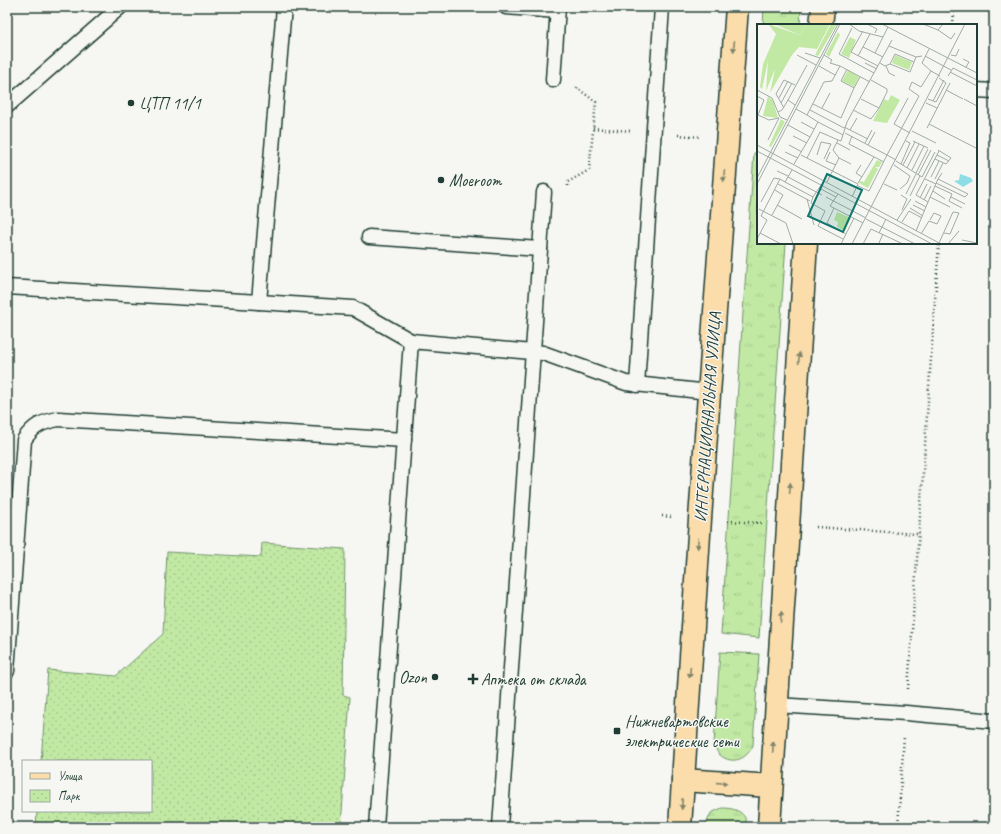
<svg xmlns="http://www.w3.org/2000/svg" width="1001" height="834" font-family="Caveat,sans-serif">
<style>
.grass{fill:url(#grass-tufts);stroke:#70936c}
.park{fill:url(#park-dots);stroke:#70936c}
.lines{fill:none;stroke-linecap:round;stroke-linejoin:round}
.lane-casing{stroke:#1f3d34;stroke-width:17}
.primary-casing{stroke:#1f3d34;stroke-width:25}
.path{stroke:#1f3d34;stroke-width:2.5;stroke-dasharray:1 3;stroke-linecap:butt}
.lane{stroke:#f6f6f2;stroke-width:14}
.primary{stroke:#fbddab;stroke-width:22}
.oneway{fill:#82856a}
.poi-dot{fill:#1f3d34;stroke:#f6f6f2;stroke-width:1.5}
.labels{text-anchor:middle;stroke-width:3;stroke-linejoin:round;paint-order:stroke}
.poi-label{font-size:17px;fill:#1f3d34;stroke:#f6f6f2;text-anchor:start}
.street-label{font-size:17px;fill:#1f3d34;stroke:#f6f6f2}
.inset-road{fill:none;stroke:#a0aca6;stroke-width:1}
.view{fill:#0f766e;fill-opacity:0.15;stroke:#0f766e;stroke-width:2}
.inset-edge{fill:none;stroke:#1f3d34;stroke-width:2}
</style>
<defs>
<pattern id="grass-tufts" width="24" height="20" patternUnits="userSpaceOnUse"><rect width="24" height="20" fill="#c2e9a4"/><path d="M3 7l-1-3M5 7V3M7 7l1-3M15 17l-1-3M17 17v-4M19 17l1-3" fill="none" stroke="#a6c98e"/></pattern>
<pattern id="park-dots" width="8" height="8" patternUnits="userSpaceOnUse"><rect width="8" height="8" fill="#c2e9a4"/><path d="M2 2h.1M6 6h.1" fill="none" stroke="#a6c98e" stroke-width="1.8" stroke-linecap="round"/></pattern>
</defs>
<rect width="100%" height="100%" fill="#f6f6f2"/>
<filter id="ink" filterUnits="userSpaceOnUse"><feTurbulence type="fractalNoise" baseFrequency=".025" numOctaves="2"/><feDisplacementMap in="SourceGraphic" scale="8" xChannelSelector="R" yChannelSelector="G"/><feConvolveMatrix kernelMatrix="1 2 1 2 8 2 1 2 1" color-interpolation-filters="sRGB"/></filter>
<g filter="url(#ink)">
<!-- grass -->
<g class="grass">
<polygon points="764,7 801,7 800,25 763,25"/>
<polygon points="754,153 758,153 758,243 786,243 759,638 721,634"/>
<path d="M720,652L759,654L753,745C748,758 733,766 720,755C717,752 715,748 714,744Z"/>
<path d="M722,808C735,808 747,812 747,827H707V822L711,813Z"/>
</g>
<!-- park -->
<polygon class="park" points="262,543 345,549 343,695 350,697 341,827 36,827 37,811 151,811 151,761 41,761 48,670 116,676 163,634 167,552 261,557"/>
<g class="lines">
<defs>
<g id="lane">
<polyline points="506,7 557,11"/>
<polyline points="553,80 558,7"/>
<polyline points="976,90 994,91"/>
<polyline points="7,106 120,7"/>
<polyline points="369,237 540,249"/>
<polyline points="7,287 259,302 284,7"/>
<polyline points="259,302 353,308 411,341"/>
<polyline points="637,385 662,7"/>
<path d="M7,671L24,440C33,426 42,422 58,419L404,440"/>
<polyline points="776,705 906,713 994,721"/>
<polyline points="376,827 411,341 543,353 626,383 709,392"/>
<polyline points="500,827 544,192"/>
</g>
<g id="primary">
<polyline points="821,25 823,7"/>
<polyline points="683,780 771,786"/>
<polyline points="680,827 700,519 737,7"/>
<polyline points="769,827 806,243"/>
</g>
</defs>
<!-- lane casing -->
<use href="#lane" class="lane-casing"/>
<!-- primary casing -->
<use href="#primary" class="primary-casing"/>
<!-- path -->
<g class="path">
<polyline points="953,25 954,7"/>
<polyline points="593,128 631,131"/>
<polyline points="678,135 701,137"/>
<polyline points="568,186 568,182 589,170 596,102 577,88 578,85"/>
<polyline points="662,516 672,517"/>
<polyline points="728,521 761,523"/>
<polyline points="816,527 917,534"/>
<polyline points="908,689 939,243"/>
<polyline points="898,827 904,736"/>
</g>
<!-- lane -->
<use href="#lane" class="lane"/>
<!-- primary -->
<use href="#primary" class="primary"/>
</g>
<!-- one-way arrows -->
<defs><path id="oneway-solid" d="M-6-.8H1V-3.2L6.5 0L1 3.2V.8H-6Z"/></defs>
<g class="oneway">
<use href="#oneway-solid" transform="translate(734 46) rotate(94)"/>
<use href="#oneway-solid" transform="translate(724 176) rotate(94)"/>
<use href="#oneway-solid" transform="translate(799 358) rotate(-86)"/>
<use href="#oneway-solid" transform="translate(790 488) rotate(-86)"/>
<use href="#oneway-solid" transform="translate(698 543) rotate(94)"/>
<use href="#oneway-solid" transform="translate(781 617) rotate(-86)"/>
<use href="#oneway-solid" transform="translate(690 672) rotate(94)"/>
<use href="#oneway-solid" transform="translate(773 747) rotate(-87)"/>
<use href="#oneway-solid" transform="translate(722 783) rotate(4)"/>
<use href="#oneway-solid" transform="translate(682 804) rotate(93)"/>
</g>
</g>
<!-- markers -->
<g class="poi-dot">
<circle cx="131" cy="103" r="4"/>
<circle cx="441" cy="180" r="4"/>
<circle cx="435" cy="677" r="4"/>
<path d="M471 673h4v4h4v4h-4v4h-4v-4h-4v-4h4z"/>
<rect x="613" y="727" width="8" height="8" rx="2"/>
</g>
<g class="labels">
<!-- poi labels -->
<g class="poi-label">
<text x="139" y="109">ЦТП 11/1</text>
<text x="449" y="186">Moeroom</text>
<text x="427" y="683" text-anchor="end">Ozon</text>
<text x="481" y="685">Аптека от склада</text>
<text x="625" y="727">Нижневартовские<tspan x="625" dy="20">электрические сети</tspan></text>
</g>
<!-- street labels -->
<g class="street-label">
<text transform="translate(707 417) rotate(-86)" y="6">ИНТЕРНАЦИОНАЛЬНАЯ УЛИЦА</text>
</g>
</g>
<!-- overview -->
<g transform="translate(757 24)">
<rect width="220" height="220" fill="#f6f6f2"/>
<path d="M74,0H80L61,32L58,31ZM81,8L83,11L72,33L69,30ZM11,72L16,77L21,94L6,92ZM24,95L28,98L14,123L12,122Z" fill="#c2e9a4"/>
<path d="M11,0L43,11L49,0H73L60,25L42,23L35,31L13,69L18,45L9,67L11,37L5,65L3,63L6,40L19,10Z" fill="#c2e9a4"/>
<path d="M17,0H49L43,11Z" fill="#c2e9a4"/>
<path d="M93,13L99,16L92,34L84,30ZM138,31L155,38L152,46L135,39ZM91,46L102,53L97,63L85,57ZM120,136L125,138L122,143H118L121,145L111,164L102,159L103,157L107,158ZM80,188L94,194L88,207L80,203L81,198L77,196Z" fill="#c2e9a4"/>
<path d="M134,71L143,76L130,99L116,97L127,75L131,77Z" fill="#c2e9a4"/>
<path d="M203,150L214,154L216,157L206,163L197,157L202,156Z" fill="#8cdde5"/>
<path class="inset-road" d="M92,0L102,7L126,13M110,0L120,5L118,9M125,0L220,49M166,0L181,6L186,0M95,4L82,30L117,49M181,6L194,15L198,9M106,7L94,28L121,42M132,22L159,33M106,23L126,33M172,25L165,39L174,47M48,29L63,34M118,29L131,3M40,31L59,41M67,31L75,36L73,39L83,42M194,31L199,32L202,25M101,32L113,10M168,32L194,46M206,35L212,38L209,43M108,39L120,45M123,39L128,42L133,40L153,48L159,33L165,32M133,40L138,30L157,38M62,42L78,51M129,42L132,49L138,52M90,45L84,57L97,64L103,53M193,48L220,62M191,52L196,44L220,56M0,66L15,74L23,93L30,96M189,66L206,75M0,72L7,76L1,91L12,96L22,94M22,74L31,57M151,74L137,100L153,109M104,75L122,84L130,68V65L114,56M171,75L179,78L189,59L182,54M207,75L220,82M31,76L50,41M176,77L187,56M24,79L35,59M169,79L180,84M56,80L84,94L97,64M27,84L19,70L27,56L38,61M65,84L73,69M39,85L50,91L67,58L75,57L83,42L113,58M53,86L87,104M96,86L114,95L122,84M21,88L25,86L31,76L38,81M50,91L61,98M44,98L57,105M172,100L219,124M31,101L53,113L37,140M87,103L111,115M170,104L193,59M93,106L100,94M155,107L179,119M88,109L130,131L162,72L152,65L155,58L164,63L174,47L183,52M36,112L50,119M95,112L92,120L127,138M53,113L61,98L86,111M11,116L22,94M156,117L171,124M80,119L93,126M108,119L115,106M0,121L184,220M32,121L45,128M111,121L118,108M0,127L175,220M28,128L41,134M73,128L69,137L79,141M44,131L101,160L95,173M60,131L64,118L74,120L67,135M180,131L192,137M50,134L63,108L81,116M82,134L94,140M178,135L189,140L194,134L181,126M139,137L165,153L178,128M144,140L153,119L149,117M104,141L99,149L105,153M137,141L153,152L150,159L143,165M146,141L158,118M150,144L162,120M35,146L28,158L56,173L64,161M155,146L167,122M20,147L31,152M159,149L171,125M161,151L174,126M31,153L65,171M174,153L182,137M0,154L81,0M168,155L179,160M178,155L186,139M70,158L82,134L76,126L81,116L84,117L90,98L135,16M101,159L117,133M179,159L208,173L211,170L181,155L185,149M0,160L83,0M21,160L53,177M127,160L140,166M101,162L112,167L130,131L139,136M178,162L195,170L192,177L205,184M62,164L79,173M176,167L188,175M81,170L73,182L106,199M149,170L159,150M144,171L150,175L145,186M153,172L163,152M56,173L54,179L68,187L61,202L86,215M69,173L109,194M173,173L193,183M194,173L208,180M163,174L170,160M50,175L57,201M167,176L174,162M158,177L169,183M4,178L17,154L23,155M171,178L181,155M20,181L45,195M156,181L168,187M77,184L70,199L89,210M153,184L166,192M2,185L29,199L36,220M15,191L26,171L18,166M109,195L158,220M140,196L154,175M145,198L152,187L165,194M159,207L171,178L159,171L182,127M3,209L24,220M122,209L129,195M164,210L172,197L180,200L184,192L177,189L173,196M0,215L10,196L4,192L23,155L28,158M205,216L220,219M182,219L196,188L202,189L193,210L187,209M84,220L97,194M95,220L208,0M106,220L114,205L146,220M124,220L122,219L126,210M191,220L202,207"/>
<path class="view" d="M70,150L105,166L86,208L51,192Z"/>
<rect width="220" height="220" class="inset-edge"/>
</g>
<!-- margin -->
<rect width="1001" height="834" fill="none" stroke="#f6f6f2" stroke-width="24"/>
<rect x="12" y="12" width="977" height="810" fill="none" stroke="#1f3d34" stroke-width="1.5" filter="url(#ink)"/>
<!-- legend -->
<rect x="22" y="760" width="130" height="52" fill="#f6f6f2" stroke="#a0aca6"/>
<rect x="30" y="773" width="20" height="6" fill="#fbddab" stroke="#a0aca6"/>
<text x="58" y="780" font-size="12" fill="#1f3d34">Улица</text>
<rect x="30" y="790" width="20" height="12" fill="url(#park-dots)" stroke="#a0aca6"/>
<text x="58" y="800" font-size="12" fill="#1f3d34">Парк</text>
</svg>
